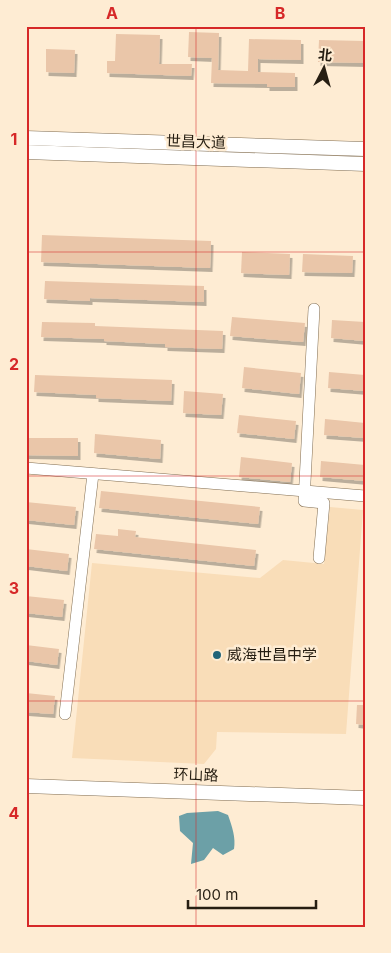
<svg xmlns="http://www.w3.org/2000/svg" width="391" height="953" font-family="Inter,'Noto Sans SC',sans-serif">
<style>
.built{fill:#f9ddb8}
.water{fill:#6ca0a7}
.building{fill:#eac6a9;filter:url(#shadow)}
.lines{fill:none;stroke-linecap:round;stroke-linejoin:round}
.minor-casing{stroke:#816d51;stroke-width:12}
.major-casing{stroke:#816d51;stroke-width:15}
.minor{stroke:#fff;stroke-width:11}
.major{stroke:#fff;stroke-width:14}
.grid{fill:none;stroke:#d62828;stroke-width:1;stroke-opacity:0.55}
.poi-dot{fill:#226478;stroke:#feecd3;stroke-width:2}
.labels{text-anchor:middle;stroke-width:5;stroke-linejoin:round;paint-order:stroke}
.street-label{font-size:15px;fill:#261e12;stroke:#feecd3}
.poi-label{font-size:15px;fill:#261e12;stroke:#feecd3;text-anchor:start}
.neatline{fill:none;stroke:#d62828;stroke-width:2}
.grid-label{font-size:16px;text-anchor:middle;font-weight:bold;fill:#d62828}
</style>
<defs>
<filter id="shadow"><feDropShadow dx="2.5" dy="4" stdDeviation="0" flood-color="#0004"/></filter>
</defs>
<rect width="100%" height="100%" fill="#feecd3"/>
<!-- built -->
<polygon class="built" points="330,507 363,510 346,734 217,732 216,749 204,764 72,758 92,563 260,578 283,560 324,564"/>
<!-- water -->
<path class="water" d="M218,811L228,815C232,826 236,838 234,849L223,855L213,848L204,860L191,864L193,843L180,831L179,816L187,813Z"/>
<!-- building -->
<g class="building">
<polygon points="189,32 219,33 218,70 248,71 249,39 301,40 301,60 258,59 258,72 295,73 295,87 267,87 267,84 211,83 212,58 188,57"/>
<polygon points="116,34 160,35 159,64 192,64 191,76 107,73 107,61 115,61"/>
<polygon points="319,40 365,41 365,63 318,62"/>
<polygon points="46,49 75,50 74,73 46,72"/>
<polygon points="42,235 211,241 210,268 41,262"/>
<polygon points="242,252 290,254 289,275 241,273"/>
<polygon points="303,254 353,256 352,273 302,272"/>
<polygon points="45,281 204,286 204,302 90,298 90,301 44,299"/>
<polygon points="232,317 305,323 303,342 230,336"/>
<polygon points="332,320 365,322 365,341 331,338"/>
<polygon points="42,322 95,323 95,326 223,331 222,349 165,347 165,344 104,341 104,339 41,337"/>
<polygon points="244,367 301,373 299,394 242,388"/>
<polygon points="329,372 365,375 365,391 328,388"/>
<polygon points="35,375 172,380 171,401 96,398 96,395 34,392"/>
<polygon points="184,391 223,394 221,415 183,413"/>
<polygon points="239,415 296,421 294,439 237,433"/>
<polygon points="325,419 365,423 365,438 324,435"/>
<polygon points="95,434 161,440 160,459 94,453"/>
<polygon points="26,438 78,438 78,456 26,455"/>
<polygon points="241,457 292,463 290,482 239,477"/>
<polygon points="321,461 365,465 365,481 320,477"/>
<polygon points="101,491 260,507 258,524 99,508"/>
<polygon points="26,502 76,507 74,525 26,520"/>
<polygon points="118,529 136,531 135,537 256,550 254,566 94,549 96,534 118,536"/>
<polygon points="26,549 69,554 67,571 26,566"/>
<polygon points="26,596 64,600 62,617 26,613"/>
<polygon points="26,645 59,649 57,665 26,661"/>
<polygon points="26,693 55,696 53,714 26,712"/>
<polygon points="357,705 365,705 365,725 356,724"/>
</g>
<g class="lines">
<defs>
<g id="minor">
<polyline points="314,309 304,501 324,503 319,558"/>
<polyline points="26,468 365,496"/>
<polyline points="65,714 93,474"/>
</g>
<g id="major">
<polyline points="26,138 365,149"/>
<polyline points="26,152 365,164"/>
<polyline points="26,786 365,798"/>
</g>
</defs>
<!-- minor casing -->
<use href="#minor" class="minor-casing"/>
<!-- major casing -->
<use href="#major" class="major-casing"/>
<!-- minor -->
<use href="#minor" class="minor"/>
<!-- major -->
<use href="#major" class="major"/>
</g>
<!-- grid -->
<path class="grid" d="M196,26V927M26,252H365M26,476H365M26,701H365"/>
<!-- markers -->
<circle class="poi-dot" cx="217" cy="655" r="5"/>
<g class="labels">
<!-- street labels -->
<g class="street-label">
<text transform="translate(196 142) rotate(2)" y="5">世昌大道</text>
<text transform="translate(196 775) rotate(2)" y="5">环山路</text>
</g>
<!-- poi labels -->
<g class="poi-label">
<text x="227" y="660">威海世昌中学</text>
</g>
</g>
<!-- border -->
<rect width="391" height="953" fill="none" stroke="#feecd3" stroke-width="55"/>
<!-- north arrow -->
<g transform="translate(324 68) rotate(6)" stroke="#feecd3" stroke-width="4" paint-order="stroke">
<path d="M0-4L9 19L0 12L-9 19Z" fill="#261e12"/>
<text y="-8" font-size="14" font-weight="bold" text-anchor="middle" fill="#261e12">北</text>
</g>
<!-- scale -->
<path d="M188 900v8h128v-8" fill="none" stroke="#261e12" stroke-width="2.5"/>
<text x="196" y="900" font-size="15" fill="#261e12" stroke="#feecd3" stroke-width="4" paint-order="stroke">100 m</text>
<rect x="28" y="28" width="336" height="898" class="neatline"/>
<g class="grid-label">
<text x="112" y="19">A</text>
<text x="280" y="19">B</text>
<text x="14" y="145">1</text>
<text x="14" y="370">2</text>
<text x="14" y="594">3</text>
<text x="14" y="819">4</text>
</g>
</svg>
